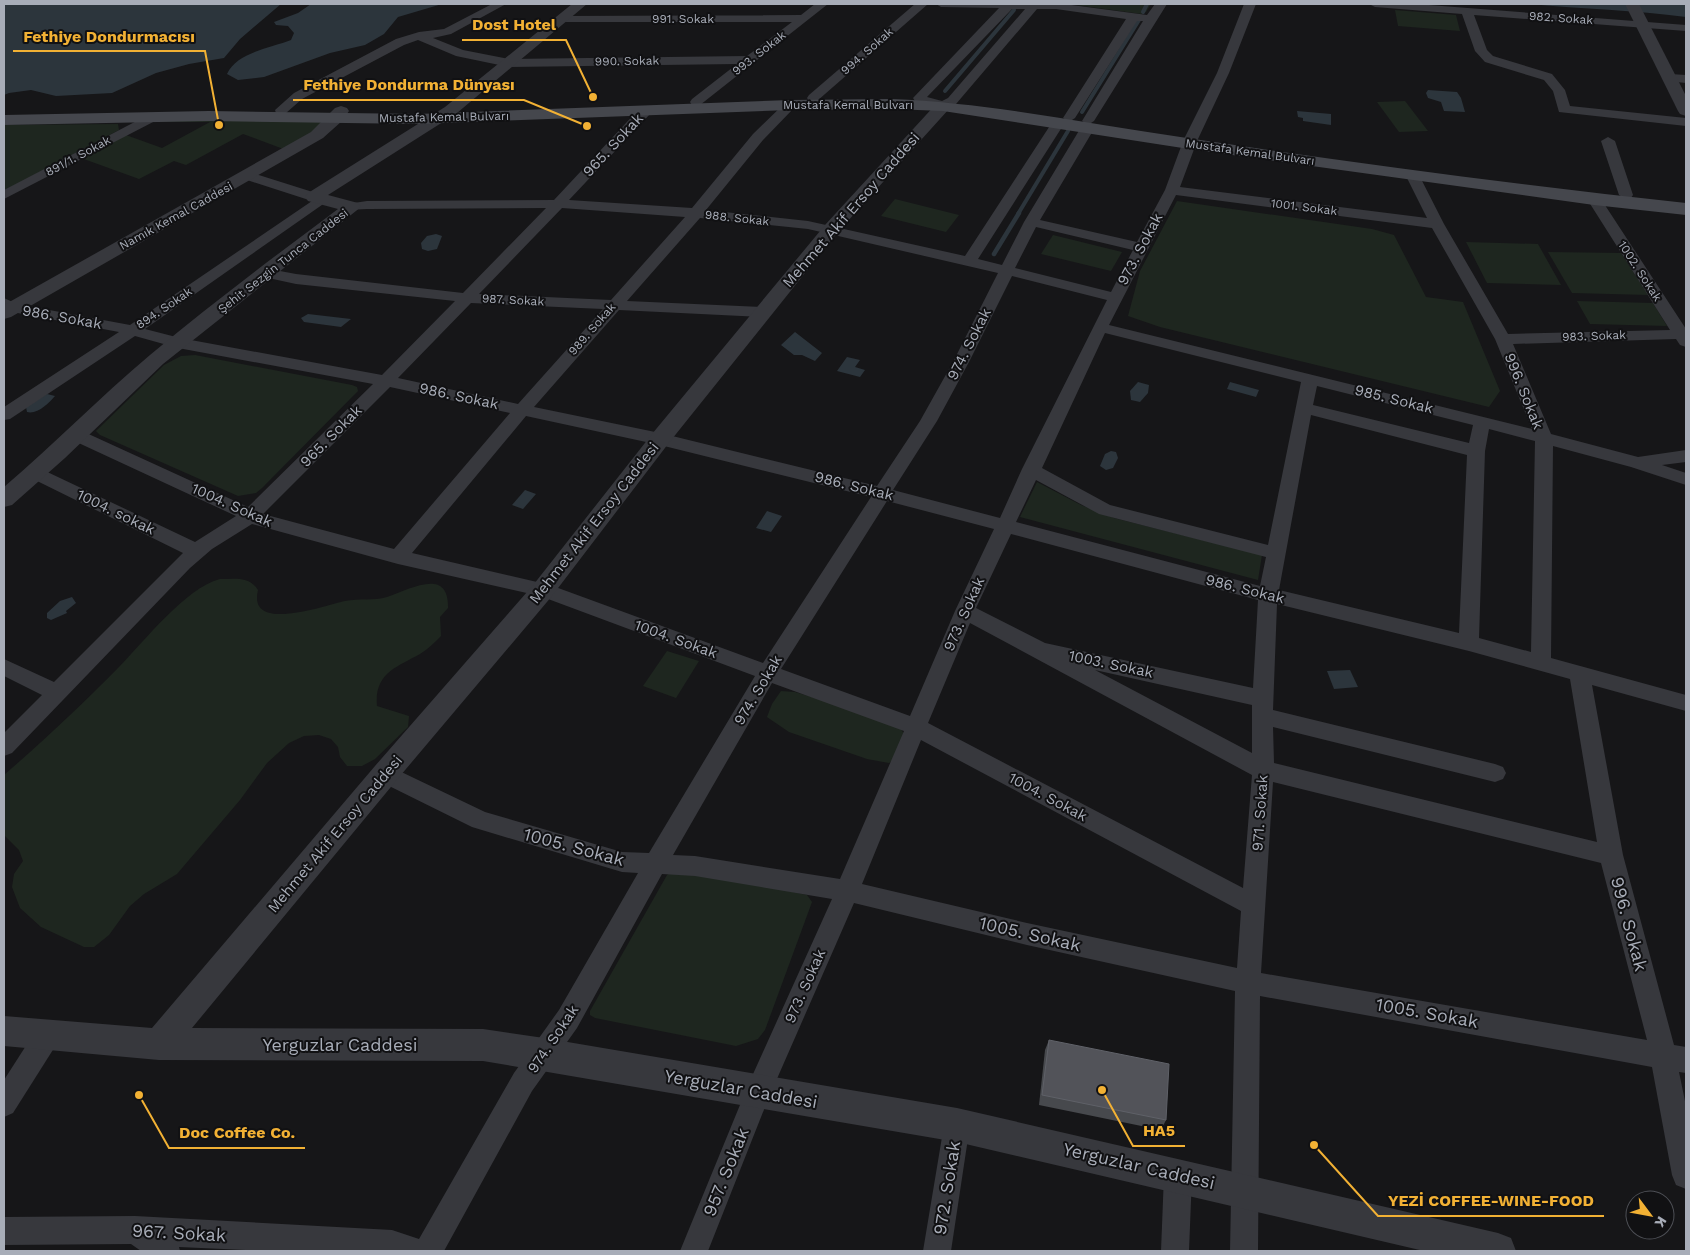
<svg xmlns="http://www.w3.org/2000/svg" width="1690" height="1255" font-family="'Work Sans',sans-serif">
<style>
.green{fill:#1e261f;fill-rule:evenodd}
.water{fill:#2c353c}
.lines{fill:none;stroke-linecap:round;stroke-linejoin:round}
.stream-far1{stroke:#2c353c;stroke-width:4}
.stream{stroke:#2c353c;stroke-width:4.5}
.minor{fill:#37383d;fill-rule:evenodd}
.tertiary{fill:#37383d;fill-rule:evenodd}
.secondary{fill:#45474d;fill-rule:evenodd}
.wall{fill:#47494d}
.building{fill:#525359;stroke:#5f6168}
.labels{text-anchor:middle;stroke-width:4;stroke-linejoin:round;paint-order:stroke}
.far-street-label{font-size:12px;fill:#a8adb8;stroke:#111113}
.street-label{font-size:15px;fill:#a8adb8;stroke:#111113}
.near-street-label{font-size:18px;fill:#a8adb8;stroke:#111113}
.leader{fill:none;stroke:#f2b134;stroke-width:2}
.callout-dot{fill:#f2b134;stroke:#111113;stroke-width:2}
.callout-label{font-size:16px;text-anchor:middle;font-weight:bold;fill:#f2b134;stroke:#111113;stroke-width:4;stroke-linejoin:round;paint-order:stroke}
</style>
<rect width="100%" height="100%" fill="#161618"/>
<!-- green -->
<g class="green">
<polygon points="1068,4 1151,4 1146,12 1142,14"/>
<polygon points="1395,10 1456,15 1460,31 1398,26"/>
<polygon points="1405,101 1428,131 1399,132 1377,102"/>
<path d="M155,119L321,121L325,123L286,150L243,134L186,165L174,161L139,179L81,158ZM150,122H210L162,148L126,135Z"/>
<polygon points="118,124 119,130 4,191 4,125"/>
<polygon points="895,199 959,215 946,232 881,216"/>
<polygon points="1177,201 1372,229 1394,235 1426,297 1463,302 1500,391 1489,407 1160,327 1128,316 1140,271"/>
<polygon points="1053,235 1122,252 1111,271 1041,254"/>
<polygon points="1466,242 1538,244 1561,285 1487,283"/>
<polygon points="1548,252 1621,253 1648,295 1572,293"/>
<polygon points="1577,301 1653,303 1667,326 1590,324"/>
<polygon points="195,355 352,385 357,387 358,391 262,488 256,493 238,496 100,435 96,431 164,365 181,356"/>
<polygon points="1037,482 1081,505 1114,518 1262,555 1258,580 1020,517"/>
<path d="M220,579C235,579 249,576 258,590C247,634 326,605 345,601C359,598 374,601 387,597C409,590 449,566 448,608L440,617L441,636C435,642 428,649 420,654C397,667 374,673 377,706L409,716L408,727L375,759L362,766H347L340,757L338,747L331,739L319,735L304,736L289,743L267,763L240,800L177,874L144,894L130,906L109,935L94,947H84L41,927L20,908L12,887L14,874L23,861L19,850L4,835V775C43,741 82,705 118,668C145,641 184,589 220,579Z"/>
<polygon points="667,651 699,661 676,698 643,686"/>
<path d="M781,691L795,692L893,721C912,737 907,749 889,763L867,759L789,732L767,717L772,704Z"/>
<polygon points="690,870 807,895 812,902 765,1030 758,1039 736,1046 595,1018 590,1015 590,1011 667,875 672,872"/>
</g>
<!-- water -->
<g class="water">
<polygon points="4,4 281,4 240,39 224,58 189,64 156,73 112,93 56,96 31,90 9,93 4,95"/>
<path d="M311,4H442L398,17L384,34L365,45L330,53L264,77L238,80L227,74C237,52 271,48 291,40L294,33L288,26L276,25L274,22L298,13Z"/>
<path d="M1530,4H1686V17C1635,10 1582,9 1530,4Z"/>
<polygon points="1428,90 1457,92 1461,98 1465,112 1444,111 1441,102 1428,98 1426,93"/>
<polygon points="1297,111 1331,114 1331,125 1303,121 1303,118 1298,117"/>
<polygon points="436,234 442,236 437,249 428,251 422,249 421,243 427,236"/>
<polygon points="308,314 351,319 341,327 304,322 301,318"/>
<polygon points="795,332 822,353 815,361 802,355 794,355 781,345"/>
<polygon points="847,357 860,360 855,367 865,370 860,377 837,371"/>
<polygon points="1138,382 1149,385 1148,393 1140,402 1131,400 1130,391"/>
<polygon points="1230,382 1259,390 1256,397 1227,389"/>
<path d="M47,394L55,396C49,403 37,415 27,412L26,407Z"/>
<polygon points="1111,451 1116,452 1118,458 1113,468 1106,470 1100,466 1105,454"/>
<polygon points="525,490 536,494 523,509 512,505"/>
<polygon points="767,511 782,516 771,532 756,528"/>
<polygon points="72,597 76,603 66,611 67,613 51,620 47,618 47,613 60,601"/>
<polygon points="1350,670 1358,687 1334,689 1327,671"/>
</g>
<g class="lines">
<!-- stream-far1 -->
<g class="stream-far1">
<polyline points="1143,12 1147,4"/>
<polyline points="945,91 1014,10"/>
<polyline points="1082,112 1139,20"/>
<polyline points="1018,214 1068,131"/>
</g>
<!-- stream -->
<polyline class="stream" points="994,254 1019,213"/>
<!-- minor -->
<g class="minor">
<polygon points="492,4 506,4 451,34 433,38 463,50 509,59 747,56 792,22 563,22 557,19 563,16 801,15 815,4 828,4 700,105 692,105 690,102 692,99 737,64 509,67 456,56 418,40 404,45 302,99 286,113 276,113 275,110 294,93 396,39 419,32 444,29"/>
<polygon points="915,4 928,4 817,101 809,101 807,98 809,95"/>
<path d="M936,4H1064L1147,15L1155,4H1167L1094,121L1088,125L1082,121L1143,21H1137L1075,118L1069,122L1063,118L1126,19L1056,9H1037L956,104L943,110L915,101L913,98L999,8L941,7ZM1012,9H1025L948,98L942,101L927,97Z"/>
<path d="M1244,4H1256L1229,73L1198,139L1194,142L1196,144L1180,187L1427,218L1405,174L1407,171H1417L1444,224L1508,334L1670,330L1587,199L1594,195L1599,196L1686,329V347L1680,345L1676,339L1513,344L1551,434L1638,457L1686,450V462L1662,465L1686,473V485L1631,467L1553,446L1551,658L1686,695V711L1592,685L1623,855L1674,1045L1686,1047V1073L1679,1072L1686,1106V1189L1676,1185L1672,1175L1652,1067L1260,996L1258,1251H1230L1235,991L1027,945L854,903L769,1097L708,1251H680L749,1083L832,899L695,876L662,874L577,1028L532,1091L444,1251H264L179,1247L180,1251H141L131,1244L4,1245V1217L135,1216L392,1230L419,1239L514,1073L559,1010L638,873L622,872L472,827L377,780L374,774L377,768L385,765L393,768L485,812L622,852L649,853L755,676L540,596L398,564L252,524L212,549L190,568L12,753L4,756V733L42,695L4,676V659L54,682L183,553L29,477L26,473L29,469L35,467L41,469L195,542L236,516L70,439L67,435L70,431L76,429L82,431L248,507L373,384L178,348L135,336L10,419L4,420V407L119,332L7,311L4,310V298L17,304L130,325L312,201L244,179L242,176L244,173L249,172L319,194L327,197L329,200L145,329L180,338L382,375L455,301L296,284L259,276L256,273L259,270L264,268L296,274L463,293L546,208L367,209L347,210L345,207L347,204L367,201L554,200L640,108L645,107L651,111L650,114L569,200L692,208L753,134L786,102H794L796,105L794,108L763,140L706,210L808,221L965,256L1053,121L1058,120L1064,124L978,259L1002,265L1024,222L1080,129L1087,125L1094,129L1040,220L1137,242L1165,190L1182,144L1186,141L1184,139L1217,73ZM1176,195L1432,228L1495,339L1532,429L1109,325ZM562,208L685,217L611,300L479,294ZM700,218L808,229L998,273L953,362L920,421L877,486L660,433L534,407L619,310L762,317L768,315L770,312L768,309L762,307L627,301ZM1036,227L1133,250L1111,292L1015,268ZM1012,276L1107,300L1022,469L1000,518L893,490L937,421L969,362ZM471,303L603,309L518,404L398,378ZM1105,333L1301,382L1268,545L1110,505L1042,468ZM1317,386L1473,425L1469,443L1313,405ZM390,387L510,413L394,549L263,514ZM1311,415L1467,455L1459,633L1279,590ZM526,416L660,445L871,497L763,663L550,585L412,553ZM1489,429L1535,441L1531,652L1479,638L1485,451ZM1036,480L1099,514L1266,557L1260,586L1016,522ZM887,501L994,529L955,611L910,716L781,669ZM1011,534L1258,600L1253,688L1045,643L976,608ZM1277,604L1469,651L1570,679L1597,842L1274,763L1273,727L1495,782L1503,779L1506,773L1503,767L1495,764L1273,710ZM970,623L1252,775L1243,888L928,723ZM1095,670L1252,705V753ZM772,683L904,731L840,879L695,856L673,855ZM921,740L1241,911L1237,968L1027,923L862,884ZM1273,782L1601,863L1647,1040L1261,973Z"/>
<polygon points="1369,4 1416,4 1686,25 1686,31 1474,15 1487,50 1493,56 1552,74 1565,90 1570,106 1686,118 1686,126 1559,112 1553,91 1544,80 1485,62 1475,51 1462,14 1375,7"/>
<polygon points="1670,74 1686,75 1686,83 1666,81 1664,78 1666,75"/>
<polygon points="152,113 157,114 158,117 157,120 4,199 4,190"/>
<polygon points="1608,137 1615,141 1633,195 1631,198 1626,199 1619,195 1601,141"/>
<polygon points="47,1024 56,1027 60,1036 56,1045 13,1113 4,1117 4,1080 38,1027"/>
<polygon points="957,1112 967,1115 970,1125 951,1251 923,1251 944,1125 947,1115"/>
<polygon points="1178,1161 1188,1165 1192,1175 1189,1251 1161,1251 1164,1175 1168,1165"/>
</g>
<!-- tertiary -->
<g class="tertiary">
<path d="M572,4H587L457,113L328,195L358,203L361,207L163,364L65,458L12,505L4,507V487C54,444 100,397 150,355C211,304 275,256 338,209L308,201L305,197L308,193L445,107Z"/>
<polygon points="1625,4 1639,4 1686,96 1686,116 1680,114 1678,111"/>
<polygon points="943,101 949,103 951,106 949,109 837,233 668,444 552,596 395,782 192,1028 483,1029 544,1038 957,1108 1498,1233 1511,1238 1516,1251 1424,1251 957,1142 483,1061 159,1060 4,1046 4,1016 152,1028 375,766 534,584 652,434 825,225 937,103"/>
<polygon points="341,106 347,108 349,111 342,121 323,138 11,317 4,319 4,305 311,132 335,108"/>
</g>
<!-- secondary -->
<path class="secondary" d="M892,99C991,103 1089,124 1187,138C1353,163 1519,185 1686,203V215L1594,205L1189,149L943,111L892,109L790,110L418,124L209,121L4,125V115L209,111L418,114L790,100Z"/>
</g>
<!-- wall -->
<polygon class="wall" points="1049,1040 1166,1120 1161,1130 1039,1105 1045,1050"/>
<!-- building -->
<polygon class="building" points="1049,1040 1169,1064 1166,1120 1042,1095"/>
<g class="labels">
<!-- far-street labels -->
<g class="far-street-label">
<text transform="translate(1561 18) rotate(4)" y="4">982. Sokak</text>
<text x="683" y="23">991. Sokak</text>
<text transform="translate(867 51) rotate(-41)" y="4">994. Sokak</text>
<text transform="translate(759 53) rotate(-38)" y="4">993. Sokak</text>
<text transform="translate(627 61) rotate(-1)" y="4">990. Sokak</text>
<text x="848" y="109">Mustafa Kemal Bulvarı</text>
<text transform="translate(444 117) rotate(-1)" y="4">Mustafa Kemal Bulvarı</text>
<text transform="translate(1250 152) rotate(8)" y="4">Mustafa Kemal Bulvarı</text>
<text transform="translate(78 156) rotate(-28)" y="4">891/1. Sokak</text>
<text transform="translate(1304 207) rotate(7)" y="4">1001. Sokak</text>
<text transform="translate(176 216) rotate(-29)" y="4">Namık Kemal Caddesi</text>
<text transform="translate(737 218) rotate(6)" y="4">988. Sokak</text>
<text transform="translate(283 261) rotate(-38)" y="4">Şehit Sezgin Tunca Caddesi</text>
<text transform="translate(1640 271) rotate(57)" y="4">1002. Sokak</text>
<text transform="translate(513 300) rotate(3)" y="4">987. Sokak</text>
<text transform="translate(164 308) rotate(-34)" y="4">894. Sokak</text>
<text transform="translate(592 329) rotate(-49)" y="4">989. Sokak</text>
<text transform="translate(1594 336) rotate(-2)" y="4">983. Sokak</text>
</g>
<!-- street labels -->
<g class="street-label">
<text transform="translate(613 145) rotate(-47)" y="5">965. Sokak</text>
<text transform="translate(851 210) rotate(-49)" y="5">Mehmet Akif Ersoy Caddesi</text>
<text transform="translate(1140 249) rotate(-62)" y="5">973. Sokak</text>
<text transform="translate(62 317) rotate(10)" y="5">986. Sokak</text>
<text transform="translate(969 344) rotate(-63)" y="5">974. Sokak</text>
<text transform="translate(1524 391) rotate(68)" y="5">996. Sokak</text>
<text transform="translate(459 396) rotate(12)" y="5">986. Sokak</text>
<text transform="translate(1394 399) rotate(14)" y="5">985. Sokak</text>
<text transform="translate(331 436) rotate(-45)" y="5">965. Sokak</text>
<text transform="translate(854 486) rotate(14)" y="5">986. Sokak</text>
<text transform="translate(232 505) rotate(24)" y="5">1004. Sokak</text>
<text transform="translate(116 512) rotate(26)" y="5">1004. sokak</text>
<text transform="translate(594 523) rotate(-52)" y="5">Mehmet Akif Ersoy Caddesi</text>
<text transform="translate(1245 589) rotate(14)" y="5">986. Sokak</text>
<text transform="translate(964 614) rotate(-66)" y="5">973. Sokak</text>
<text transform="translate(676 639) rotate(20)" y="5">1004. Sokak</text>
<text transform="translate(1111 664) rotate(12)" y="5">1003. Sokak</text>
<text transform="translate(758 690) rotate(-59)" y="5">974. Sokak</text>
<text transform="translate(1048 797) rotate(28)" y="5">1004. Sokak</text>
<text transform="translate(1260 813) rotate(-86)" y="5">971. Sokak</text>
<text transform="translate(335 834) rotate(-50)" y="5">Mehmet Akif Ersoy Caddesi</text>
<text transform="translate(805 986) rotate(-66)" y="5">973. Sokak</text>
<text transform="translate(553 1039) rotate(-56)" y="5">974. Sokak</text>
</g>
<!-- near-street labels -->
<g class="near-street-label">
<text transform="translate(574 847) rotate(15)" y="6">1005. Sokak</text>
<text transform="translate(1629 924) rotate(75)" y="6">996. Sokak</text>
<text transform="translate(1030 934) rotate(13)" y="6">1005. Sokak</text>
<text transform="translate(1427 1013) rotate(10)" y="6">1005. Sokak</text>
<text x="340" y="1051">Yerguzlar Caddesi</text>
<text transform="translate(741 1089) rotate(10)" y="6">Yerguzlar Caddesi</text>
<text transform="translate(1139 1166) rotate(13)" y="6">Yerguzlar Caddesi</text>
<text transform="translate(726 1172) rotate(-68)" y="6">957. Sokak</text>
<text transform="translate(947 1188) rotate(-81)" y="6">972. Sokak</text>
<text transform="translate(179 1233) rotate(3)" y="6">967. Sokak</text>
</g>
</g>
<!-- callouts -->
<path class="leader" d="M593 97L566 40H462M219 125L205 51H13M587 126L524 100H293M1102 1090L1133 1146H1185M139 1095L169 1148H305M1314 1145L1378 1216H1604"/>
<g class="callout-dot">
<circle cx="593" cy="97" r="5"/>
<circle cx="219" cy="125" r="5"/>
<circle cx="587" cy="126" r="5"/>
<circle cx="1102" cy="1090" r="5"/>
<circle cx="139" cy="1095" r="5"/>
<circle cx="1314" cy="1145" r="5"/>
</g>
<g class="callout-label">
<text x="514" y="30">Dost Hotel</text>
<text x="109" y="42">Fethiye Dondurmacısı</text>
<text x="409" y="90">Fethiye Dondurma Dünyası</text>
<text x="1159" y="1136">HA5</text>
<text x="237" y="1138">Doc Coffee Co.</text>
<text x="1491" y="1206">YEZİ COFFEE-WINE-FOOD</text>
</g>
<!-- border -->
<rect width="1690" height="1255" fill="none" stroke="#a8adb8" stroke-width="10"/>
<!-- north arrow -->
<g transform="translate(1650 1215) rotate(122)"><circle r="24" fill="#111113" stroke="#4d4f55"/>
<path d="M0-4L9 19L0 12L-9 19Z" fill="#f2b134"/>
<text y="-8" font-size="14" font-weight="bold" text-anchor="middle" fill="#a8adb8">K</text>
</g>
</svg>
